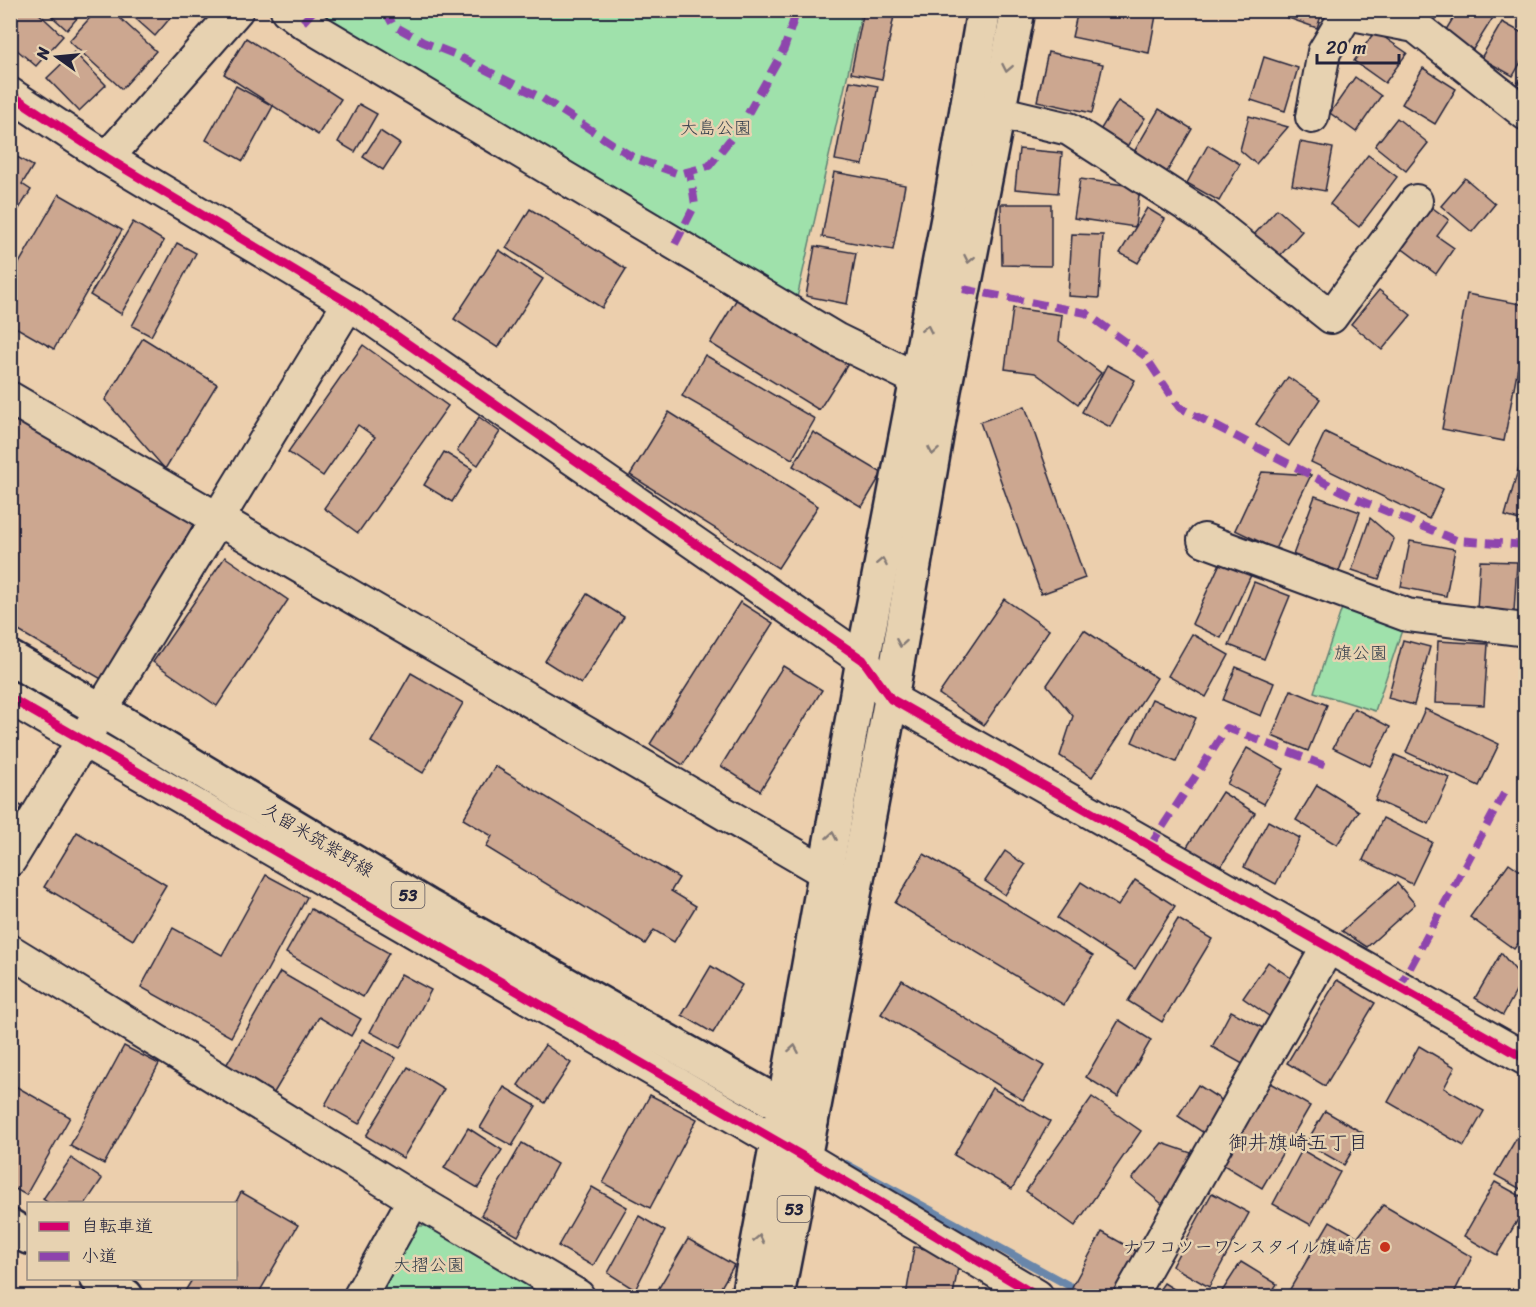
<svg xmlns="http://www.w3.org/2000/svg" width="1536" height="1307" font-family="Sriracha,'Klee One',sans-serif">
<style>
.green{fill:#9fe1ab;stroke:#608273;stroke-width:1.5}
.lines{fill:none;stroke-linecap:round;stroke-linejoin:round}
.stream{stroke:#6986aa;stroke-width:8}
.building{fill:#cca790;stroke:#22223b;stroke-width:1.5}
.street-casing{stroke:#22223b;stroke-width:36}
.secondary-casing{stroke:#22223b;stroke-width:38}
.primary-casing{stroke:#22223b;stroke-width:38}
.street{stroke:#e7d2b1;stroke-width:32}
.secondary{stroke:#e7d2b1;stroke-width:33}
.primary{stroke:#e7d2b1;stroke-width:33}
.quiet{stroke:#8e44ad;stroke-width:8;stroke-dasharray:15 8;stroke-linecap:butt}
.cycleway-casing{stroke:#e7d2b1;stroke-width:13}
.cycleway{stroke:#d6006c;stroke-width:9}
.oneway{stroke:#847a76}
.poi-dot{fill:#c8321e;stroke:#e7d2b1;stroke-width:2}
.labels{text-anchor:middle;stroke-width:5;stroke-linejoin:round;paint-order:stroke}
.shield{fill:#e7d2b1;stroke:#5d575e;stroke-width:1.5}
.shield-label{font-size:16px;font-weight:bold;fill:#22223b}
.park-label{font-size:18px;fill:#353f4c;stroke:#e7d2b1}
.street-label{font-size:18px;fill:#22223b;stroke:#e7d2b1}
.poi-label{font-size:18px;fill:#22223b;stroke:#e7d2b1;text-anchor:end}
.neighbourhood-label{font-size:20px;fill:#22223b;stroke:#e7d2b1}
</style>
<rect width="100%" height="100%" fill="#eccfad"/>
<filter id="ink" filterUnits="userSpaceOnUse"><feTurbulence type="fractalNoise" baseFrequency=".0167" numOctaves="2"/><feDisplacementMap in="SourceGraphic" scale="12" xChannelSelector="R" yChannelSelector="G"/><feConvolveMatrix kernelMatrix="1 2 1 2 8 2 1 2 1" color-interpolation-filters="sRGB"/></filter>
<g filter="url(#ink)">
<!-- green -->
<g class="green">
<polygon points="292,11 862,11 794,311"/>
<polygon points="1347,593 1407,615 1375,711 1314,692"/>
<polygon points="414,1226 427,1226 553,1296 371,1296"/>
</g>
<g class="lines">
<!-- stream -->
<polyline class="stream" points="846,1164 1088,1296"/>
</g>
<!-- building -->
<g class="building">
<polygon points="10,10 35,10 63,36 36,66 10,44"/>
<polygon points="45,10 84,10 67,30"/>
<polygon points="97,10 111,10 156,51 122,89 69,41"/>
<polygon points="126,10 177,10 155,36"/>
<polygon points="864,10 895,10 882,79 851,73"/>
<polygon points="1078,10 1157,10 1149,53 1072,37"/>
<polygon points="1278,10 1323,10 1317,28 1277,14"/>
<polygon points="1458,10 1492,10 1496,13 1472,51 1444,33"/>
<polygon points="1502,22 1526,35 1526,53 1513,76 1481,58"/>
<polygon points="1375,31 1407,53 1385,83 1354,61"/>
<polygon points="246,38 341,99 318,135 224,74"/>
<polygon points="74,52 106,85 79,111 47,78"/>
<polygon points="1048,52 1103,64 1092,113 1037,101"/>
<polygon points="1264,57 1298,68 1285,111 1251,100"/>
<polygon points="1423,68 1456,89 1435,124 1402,104"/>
<polygon points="1526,70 1526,93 1515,87"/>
<polygon points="1355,77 1381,96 1356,132 1330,113"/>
<polygon points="850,81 878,86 863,165 835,160"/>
<polygon points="236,86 273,106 243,161 206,140"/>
<polygon points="1118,101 1145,118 1126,148 1099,132"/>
<polygon points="359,104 377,114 355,152 338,142"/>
<polygon points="1159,109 1192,129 1167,172 1134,152"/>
<polygon points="1249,116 1288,127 1256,164 1240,150"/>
<polygon points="1397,118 1428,143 1406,171 1375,146"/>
<polygon points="380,131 400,144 383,170 363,157"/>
<polygon points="1300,142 1333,148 1325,191 1292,185"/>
<polygon points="1208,145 1240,164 1219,201 1187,183"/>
<polygon points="1019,149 1062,153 1058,193 1015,189"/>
<polygon points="10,153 33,166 22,184 31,190 10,223"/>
<polygon points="1368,155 1397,177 1359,227 1330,204"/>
<polygon points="834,172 905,185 893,250 822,237"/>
<polygon points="1465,178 1495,204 1472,232 1441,206"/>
<polygon points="1080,179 1140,187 1135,227 1074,218"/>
<polygon points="59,194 122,230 54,349 10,324 10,279"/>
<polygon points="1001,204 1051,204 1051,266 1002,265"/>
<polygon points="1430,206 1449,220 1437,236 1454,248 1436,274 1400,247"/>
<polygon points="1147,208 1165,219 1138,263 1120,253"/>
<polygon points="530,209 626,269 602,308 506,248"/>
<polygon points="1277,209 1302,231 1277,259 1252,237"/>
<polygon points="133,222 164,241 121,314 90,295"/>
<polygon points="1072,234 1103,235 1099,298 1068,296"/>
<polygon points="177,243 196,253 151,336 132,326"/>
<polygon points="815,246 856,253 847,304 806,296"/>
<polygon points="499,250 543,279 498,348 454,319"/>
<polygon points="1379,290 1411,315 1382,350 1351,324"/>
<polygon points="1467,294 1526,305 1526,324 1504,441 1442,429"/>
<polygon points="738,297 848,364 819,410 710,343"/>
<polygon points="1013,308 1062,315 1059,341 1101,373 1078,404 1035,373 1005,369"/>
<polygon points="143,338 217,384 165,469 105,400"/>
<polygon points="363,345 448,406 358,533 324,508 375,437 358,425 323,476 288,452"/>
<polygon points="705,355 815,419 792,459 682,396"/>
<polygon points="1107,365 1135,380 1110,427 1082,412"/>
<polygon points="1288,377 1320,399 1289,446 1256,424"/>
<polygon points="1025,406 1085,578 1041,594 980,422"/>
<polygon points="10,409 197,518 103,680 10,626"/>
<polygon points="669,412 818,506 778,568 630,475"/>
<polygon points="479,417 500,432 478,465 457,451"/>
<polygon points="1526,422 1526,451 1519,449"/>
<polygon points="813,432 882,473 862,507 793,466"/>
<polygon points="1325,432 1443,489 1429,519 1311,462"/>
<polygon points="444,452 472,469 452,502 424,485"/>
<polygon points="1520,463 1526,465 1526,522 1505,516"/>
<polygon points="1262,472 1311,475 1275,549 1235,530"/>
<polygon points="1315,496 1360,512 1339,571 1293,555"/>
<polygon points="1370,518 1394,539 1379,579 1352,570"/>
<polygon points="1410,541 1455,549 1446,596 1401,587"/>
<polygon points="225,557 288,600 217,706 153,662"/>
<polygon points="1222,559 1252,573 1221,638 1192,624"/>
<polygon points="1480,561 1517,562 1514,612 1477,610"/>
<polygon points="1254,582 1290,596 1264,659 1229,645"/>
<polygon points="587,594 624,617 581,684 545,661"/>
<polygon points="1004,599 1049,630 984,725 939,694"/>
<polygon points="740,602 773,623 683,765 650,744"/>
<polygon points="1084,630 1157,678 1092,777 1060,756 1073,716 1047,685"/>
<polygon points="1192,634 1229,655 1206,697 1168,676"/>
<polygon points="1403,640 1430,647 1414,705 1388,698"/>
<polygon points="1438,641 1488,644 1484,705 1435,703"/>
<polygon points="783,666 822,690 760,791 721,766"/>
<polygon points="1236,667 1274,683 1261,716 1223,700"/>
<polygon points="411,673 463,703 423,773 371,742"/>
<polygon points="1291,690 1327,705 1308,751 1272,736"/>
<polygon points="1152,699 1196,718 1176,762 1132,742"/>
<polygon points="1354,708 1390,727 1370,766 1333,748"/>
<polygon points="1425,709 1499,744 1479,786 1406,752"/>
<polygon points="1247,748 1284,769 1264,804 1227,784"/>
<polygon points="1395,755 1450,778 1429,824 1375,800"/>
<polygon points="495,766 679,878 671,891 696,906 674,942 654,930 645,944 486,847 492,836 463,819"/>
<polygon points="1317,785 1359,811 1337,845 1296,820"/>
<polygon points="1222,792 1255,813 1218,871 1185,850"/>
<polygon points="10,799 23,807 10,828"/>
<polygon points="1383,818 1432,842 1412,884 1363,860"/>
<polygon points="1268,821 1300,838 1276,884 1244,867"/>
<polygon points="77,832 166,885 133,940 44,887"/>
<polygon points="1005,851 1025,865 1005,895 985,881"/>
<polygon points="924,854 1093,956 1064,1005 895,903"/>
<polygon points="1509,863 1526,875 1526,933 1514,949 1470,917"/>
<polygon points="266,875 307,897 231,1037 141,987 173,928 222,955"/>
<polygon points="1135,880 1175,906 1135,969 1057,918 1081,882 1118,906"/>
<polygon points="1397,883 1415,904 1367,947 1342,931"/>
<polygon points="311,909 389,953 363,997 286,953"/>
<polygon points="1178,919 1212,939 1162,1022 1128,1001"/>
<polygon points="1501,953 1523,979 1503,1015 1475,998"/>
<polygon points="1268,962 1301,985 1276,1021 1243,998"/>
<polygon points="711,966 742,985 713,1033 682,1015"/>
<polygon points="280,972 361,1019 351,1036 319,1017 272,1096 224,1069"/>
<polygon points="401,974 431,990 400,1048 370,1032"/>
<polygon points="902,980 1044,1066 1023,1100 881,1014"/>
<polygon points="1337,980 1375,1003 1325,1086 1287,1063"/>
<polygon points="1231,1011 1267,1030 1248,1067 1212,1047"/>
<polygon points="1119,1020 1151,1040 1118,1097 1086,1077"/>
<polygon points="362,1039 396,1058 359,1124 325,1105"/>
<polygon points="545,1045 571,1063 545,1103 518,1085"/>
<polygon points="124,1046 159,1064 104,1164 70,1146"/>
<polygon points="1419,1046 1455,1067 1444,1088 1484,1111 1464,1146 1388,1102"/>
<polygon points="408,1067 444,1089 403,1158 366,1136"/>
<polygon points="10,1083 70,1117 26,1195 10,1186"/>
<polygon points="1270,1083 1310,1106 1262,1188 1222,1164"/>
<polygon points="1198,1085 1231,1106 1210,1137 1178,1116"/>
<polygon points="504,1087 536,1106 512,1146 480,1128"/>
<polygon points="992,1088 1050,1121 1012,1189 954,1155"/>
<polygon points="650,1095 697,1119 650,1208 603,1183"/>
<polygon points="1092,1097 1141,1131 1075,1226 1026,1191"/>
<polygon points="1325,1111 1363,1133 1344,1165 1306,1143"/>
<polygon points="1526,1122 1526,1192 1495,1175"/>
<polygon points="468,1128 502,1150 478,1188 444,1168"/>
<polygon points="522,1143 557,1164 518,1236 481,1215"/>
<polygon points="1162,1143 1200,1156 1162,1204 1132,1179"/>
<polygon points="1302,1150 1340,1172 1311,1225 1273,1204"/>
<polygon points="71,1158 102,1179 85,1204 50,1204 43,1199"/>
<polygon points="1495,1182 1526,1199 1526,1206 1497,1255 1464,1236"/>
<polygon points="592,1187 627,1207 593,1266 558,1246"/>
<polygon points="241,1192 298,1225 257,1296 194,1296 185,1291 193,1278 236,1278 235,1204"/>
<polygon points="1212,1193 1249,1213 1209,1287 1172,1266"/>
<polygon points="1383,1205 1472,1257 1455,1291 1464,1296 1286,1296 1330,1221 1358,1237"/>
<polygon points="639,1216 665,1231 635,1290 608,1273"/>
<polygon points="1102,1232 1143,1255 1120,1296 1088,1296 1072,1287"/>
<polygon points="688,1239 734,1265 716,1296 654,1296"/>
<polygon points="914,1247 960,1255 953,1296 906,1296"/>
<polygon points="1241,1262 1277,1284 1269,1296 1219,1296"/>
<polygon points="1164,1283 1185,1296 1155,1296"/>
</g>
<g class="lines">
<defs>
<g id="street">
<polyline points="287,10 303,22 837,340 917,379"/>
<polyline points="1347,13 1415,26 1526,114"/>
<polyline points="10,94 107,158 349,303 863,660 891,699 1526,1059"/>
<polyline points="998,112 1069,129 1207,218 1331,317 1416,201"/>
<polyline points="1312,117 1324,52 1349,10"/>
<polyline points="107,158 237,10"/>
<polyline points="10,398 825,872 850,883"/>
<polyline points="1204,540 1407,615 1526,630"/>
<polyline points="10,698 804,1157 1037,1296"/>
<polyline points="10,860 349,303"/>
<polyline points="10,951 414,1199 578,1296"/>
<polyline points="360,1296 414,1199"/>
<polyline points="1130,1296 1328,947"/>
</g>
<g id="secondary">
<polyline points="784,1106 863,660 949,213 984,10"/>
<polyline points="811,1122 891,699 944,390 1018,10"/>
<polyline points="10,1226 28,1237"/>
<polyline points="97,1278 126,1296"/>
</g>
<g id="primary">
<polyline points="10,658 101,710 427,906 811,1122 777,1296"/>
<polyline points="748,1296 784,1106"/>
</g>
</defs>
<!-- street casing -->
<use href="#street" class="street-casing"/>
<!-- secondary casing -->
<use href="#secondary" class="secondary-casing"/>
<!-- primary casing -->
<use href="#primary" class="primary-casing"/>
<!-- street -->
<use href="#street" class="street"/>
<!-- secondary -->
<use href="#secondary" class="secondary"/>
<!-- primary -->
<use href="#primary" class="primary"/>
<!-- quiet -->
<g class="quiet">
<polyline points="385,10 393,25 423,42 454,54 542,98 634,158 679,174 709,166 741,126 784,49 797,10"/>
<polyline points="303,22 314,10"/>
<polyline points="675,244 695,205 690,171"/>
<polyline points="963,289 1086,313 1145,356 1179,407 1359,500 1456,540 1526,545"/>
<polyline points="1150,846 1227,728 1331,768"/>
<polyline points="1399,988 1506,790"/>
</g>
<defs>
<g id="cycleway">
<polyline points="10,94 107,158 349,303 863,660 891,699 1526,1059"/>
<polyline points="10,698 804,1157 1037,1296"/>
</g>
</defs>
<!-- cycleway casing -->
<use href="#cycleway" class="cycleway-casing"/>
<!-- cycleway -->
<use href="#cycleway" class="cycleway"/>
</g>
<!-- one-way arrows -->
<defs><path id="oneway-chevron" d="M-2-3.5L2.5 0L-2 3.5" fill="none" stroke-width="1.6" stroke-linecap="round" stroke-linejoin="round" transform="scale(1.5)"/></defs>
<g class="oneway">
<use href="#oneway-chevron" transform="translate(1007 68) rotate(101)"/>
<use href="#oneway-chevron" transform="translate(969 259) rotate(101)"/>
<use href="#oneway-chevron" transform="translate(927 329) rotate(-79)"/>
<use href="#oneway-chevron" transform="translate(933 451) rotate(100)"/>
<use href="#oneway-chevron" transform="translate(882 562) rotate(-79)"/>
<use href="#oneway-chevron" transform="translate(901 643) rotate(100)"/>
<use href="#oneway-chevron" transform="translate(832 836) rotate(-80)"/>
<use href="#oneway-chevron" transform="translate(794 1049) rotate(-80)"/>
<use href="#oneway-chevron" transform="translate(759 1239) rotate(-79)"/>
</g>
</g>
<!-- markers -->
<circle class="poi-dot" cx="1385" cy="1247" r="6"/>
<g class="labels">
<!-- shield labels -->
<g class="shield">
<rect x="391.5" y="882" width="33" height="26" rx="4.5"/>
<rect x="777.5" y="1196" width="33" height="26" rx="4.5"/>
</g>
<g class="shield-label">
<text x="408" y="901">53</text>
<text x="794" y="1215">53</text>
</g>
<!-- park labels -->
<g class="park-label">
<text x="716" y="134">大島公園</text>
<text x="1361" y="659">旗公園</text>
<text x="429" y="1271">大摺公園</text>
</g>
<!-- street labels -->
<g class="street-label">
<text transform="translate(318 840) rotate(31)" y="6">久留米筑紫野線</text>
</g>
<!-- poi labels -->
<g class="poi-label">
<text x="1373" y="1253">ナフコツーワンスタイル旗崎店</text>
</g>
<!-- neighbourhood labels -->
<g class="neighbourhood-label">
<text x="1298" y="1149">御井旗崎五丁目</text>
</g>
</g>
<!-- margin -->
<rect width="1536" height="1307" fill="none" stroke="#e7d2b1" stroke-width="36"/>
<rect x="18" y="18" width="1500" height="1271" fill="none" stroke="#22223b" stroke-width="2" filter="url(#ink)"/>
<!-- legend -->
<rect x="27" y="1202" width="210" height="78" fill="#e7d2b1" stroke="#988c82" stroke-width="1.5"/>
<rect x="39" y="1222" width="30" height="9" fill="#d6006c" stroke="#988c82" stroke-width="1.5"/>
<text x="81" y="1232" font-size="18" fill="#22223b">自転車道</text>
<rect x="39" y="1252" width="30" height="9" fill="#8e44ad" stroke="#988c82" stroke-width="1.5"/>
<text x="81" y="1262" font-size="18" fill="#22223b">小道</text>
<!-- north arrow -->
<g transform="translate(57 57) rotate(285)" stroke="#e7d2b1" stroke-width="4.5" paint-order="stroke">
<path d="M0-4.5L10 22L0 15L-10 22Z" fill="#22223b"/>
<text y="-9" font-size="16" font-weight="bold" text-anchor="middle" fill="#22223b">N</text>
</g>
<!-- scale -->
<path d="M1317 54v9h82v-9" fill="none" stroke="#22223b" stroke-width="3"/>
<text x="1326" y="54" font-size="18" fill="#22223b" stroke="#e7d2b1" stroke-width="4.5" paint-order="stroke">20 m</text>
</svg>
